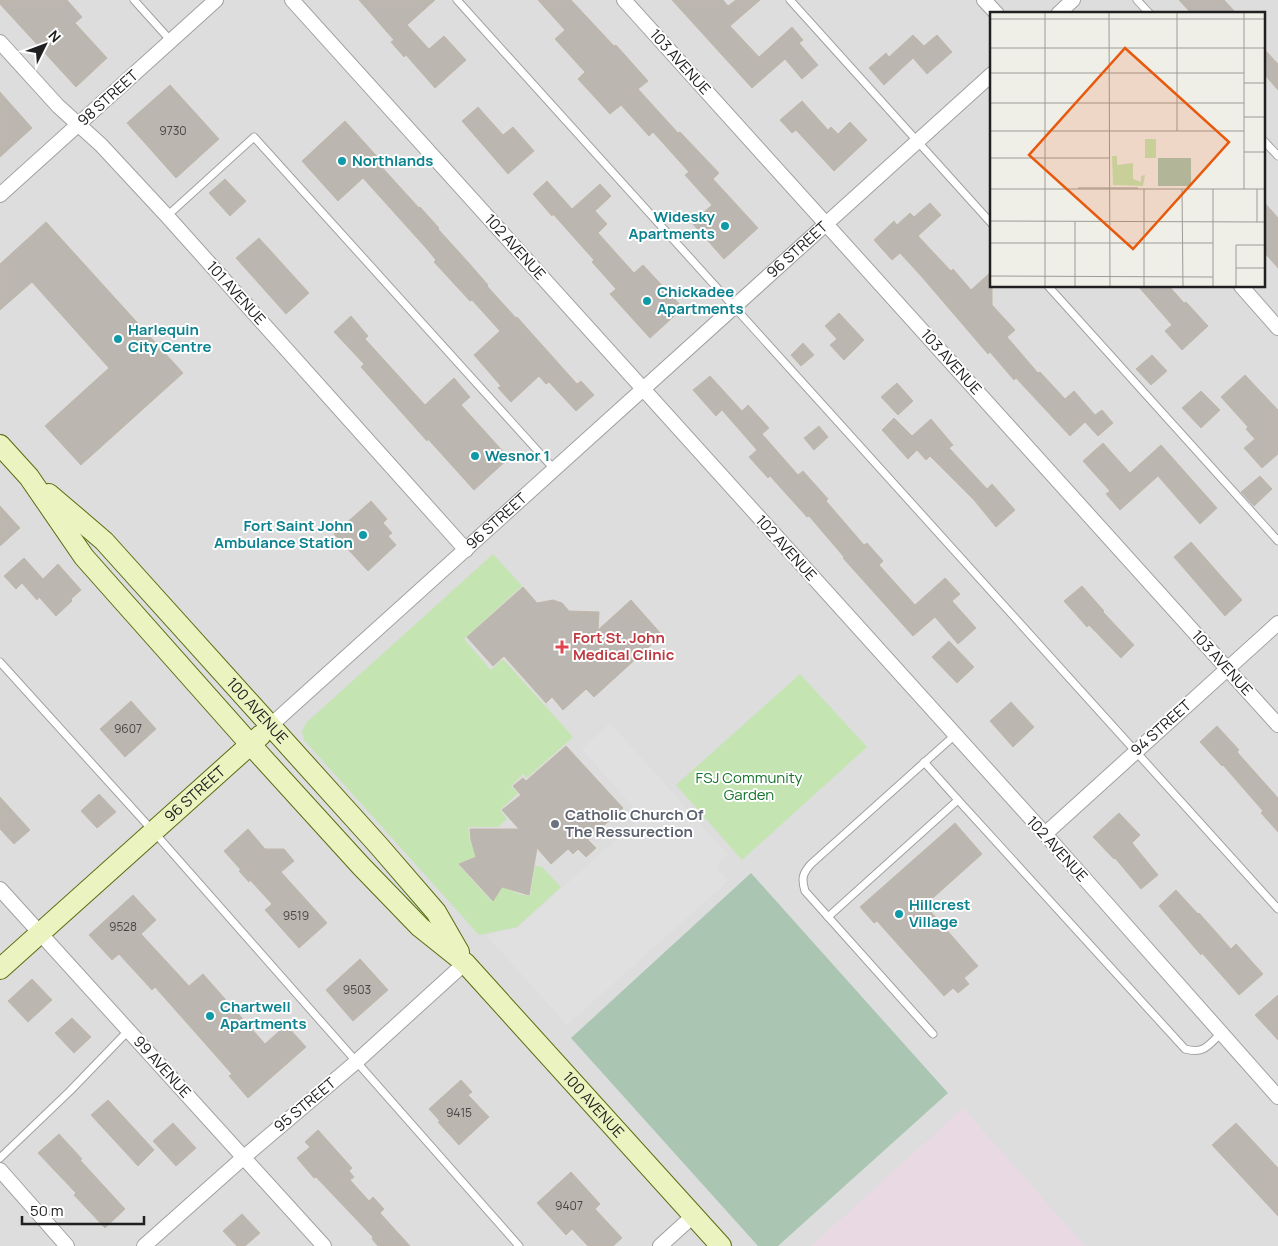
<svg xmlns="http://www.w3.org/2000/svg" width="1278" height="1246" font-family="Manrope,sans-serif">
<style>
.residential{fill:#ddd;fill-rule:evenodd}
.industrial{fill:#e8d9e3}
.grass{fill:#c4e4b2}
.cemetery{fill:#aac6b2}
.parking{fill:#e0e0e0}
.building{fill:#bcb6b0;stroke:#c0b7aa}
.lines{fill:none;stroke-linecap:round;stroke-linejoin:round}
.lane-casing{stroke:#a1a1a1;stroke-width:9}
.street-casing{stroke:#a1a1a1;stroke-width:16}
.secondary-casing{stroke:#576e0f;stroke-width:22}
.lane{stroke:#fff;stroke-width:7}
.street{stroke:#fff;stroke-width:14}
.secondary{stroke:#ebf4c0;stroke-width:20}
.culture-dot{fill:#0f9aa8;stroke:#fff;stroke-width:2}
.health-dot{fill:#e0444e;stroke:#fff;stroke-width:2}
.worship-dot{fill:#6b7280;stroke:#fff;stroke-width:2}
.labels{text-anchor:middle;stroke-width:4;stroke-linejoin:round;paint-order:stroke}
.number-label{font-size:12px;fill:#474644}
.street-label{font-size:15px;fill:#202020;stroke:#fff}
.culture-label{font-size:15px;font-weight:bold;fill:#0d838f;stroke:#fff;text-anchor:start}
.health-label{font-size:15px;font-weight:bold;fill:#be3a42;stroke:#fff;text-anchor:start}
.park-label{font-size:15px;fill:#16752a;stroke:#fff}
.worship-label{font-size:15px;font-weight:bold;fill:#5b616d;stroke:#fff;text-anchor:start}
.inset-road{fill:none;stroke:#9c9c97;stroke-width:1}
.view{fill:#e8590c;fill-opacity:0.15;stroke:#e8590c;stroke-width:2.5}
.inset-edge{fill:none;stroke:#202020;stroke-width:2.5}
</style>
<rect width="100%" height="100%" fill="#efeee7"/>
<!-- residential -->
<path class="residential" d="M0,0H1278V1246H0ZM992,14H1264V286H992Z"/>
<!-- industrial -->
<polygon class="industrial" points="963,1108 1085,1246 811,1246"/>
<!-- grass -->
<g class="grass">
<polygon points="493,554 522,586 464,639 491,670 503,659 573,737 527,778 523,774 511,786 518,793 500,810 507,819 498,827 468,827 470,841 476,856 458,864 492,902 503,887 519,894 530,896 535,866 542,867 561,887 517,927 479,935 304,740 302,732 306,723"/>
<polygon points="800,674 867,747 742,860 676,785"/>
</g>
<!-- cemetery -->
<polygon class="cemetery" points="751,873 948,1093 778,1246 758,1246 571,1038"/>
<!-- parking -->
<polygon class="parking" points="610,723 728,855 715,867 728,881 567,1025 486,935 517,928 642,817 582,749"/>
<!-- building -->
<g class="building">
<polygon points="0,0 67,0 82,17 75,23 107,58 76,87 0,4"/>
<polygon points="359,0 435,0 407,25 429,49 444,36 466,60 435,88 406,55 404,57 391,42 394,40"/>
<polygon points="538,0 571,0 614,46 616,45 648,81 638,89 678,133 680,132 719,173 713,179 758,228 724,259 692,223 712,205 685,175 689,172 653,132 649,136 621,105 610,114 578,79 585,72 555,39 565,30"/>
<polygon points="672,0 723,0 728,6 736,0 760,0 730,26 759,57 792,27 803,40 799,43 818,65 802,79 785,59 752,88"/>
<polygon points="1179,0 1224,0 1237,14 1192,14"/>
<polygon points="913,35 924,46 937,35 952,52 927,74 913,58 884,85 869,68 886,53 889,57"/>
<polygon points="1264,49 1278,64 1278,90 1264,74"/>
<polygon points="170,85 219,139 176,178 127,123"/>
<polygon points="0,92 32,128 0,157"/>
<polygon points="802,101 828,130 831,127 838,134 850,122 867,140 834,171 796,130 792,133 780,120"/>
<polygon points="478,107 503,135 513,127 534,151 508,174 462,121"/>
<polygon points="345,121 382,162 379,164 419,208 420,207 439,228 438,229 468,262 488,285 487,286 516,318 517,317 577,384 581,381 594,395 576,411 549,382 546,384 539,376 511,402 498,388 501,386 474,355 500,331 472,300 470,301 434,262 436,260 426,248 363,178 338,201 302,161"/>
<polygon points="225,179 246,201 230,216 209,193"/>
<polygon points="547,181 572,209 600,184 611,196 595,211 607,224 598,233 634,273 643,265 683,308 650,338 610,294 616,289 592,262 594,260 553,214 552,216 533,194"/>
<polygon points="1264,202 1278,218 1278,268 1264,252"/>
<polygon points="930,203 941,215 918,236 951,271 953,269 971,290 992,271 992,305 1015,330 1007,337 1038,373 1040,372 1065,399 1074,391 1095,415 1102,410 1113,423 1098,436 1085,422 1070,436 1016,378 1014,380 990,352 988,354 922,277 900,253 892,260 874,240 894,221 897,225 910,213 914,217"/>
<polygon points="46,222 183,373 81,465 45,426 109,368 32,282 0,310 0,264"/>
<polygon points="259,238 309,293 286,314 236,258"/>
<polygon points="1138,286 1169,286 1184,303 1186,302 1208,326 1182,350 1165,331 1172,325"/>
<polygon points="839,313 864,340 844,360 830,345 837,339 825,326"/>
<polygon points="351,316 368,336 365,339 425,405 454,378 470,397 461,405 509,458 474,490 428,439 427,441 361,367 364,364 334,332"/>
<polygon points="803,343 814,355 801,366 791,355"/>
<polygon points="1152,355 1167,371 1151,385 1136,369"/>
<polygon points="1245,375 1278,410 1278,454 1262,468 1244,448 1255,439 1246,429 1248,427 1221,397"/>
<polygon points="710,376 742,411 748,405 769,428 762,434 798,475 803,471 828,499 826,501 864,545 867,543 883,561 879,565 915,605 945,578 960,594 952,601 976,628 958,644 935,617 913,636 843,558 844,557 809,516 807,517 770,476 768,478 749,457 757,450 722,410 716,416 693,390"/>
<polygon points="897,383 913,401 898,415 881,397"/>
<polygon points="1201,391 1220,410 1201,428 1182,408"/>
<polygon points="894,418 912,436 931,419 953,445 949,448 987,489 992,484 1015,510 996,527 974,500 930,456 926,460 917,450 908,459 882,430"/>
<polygon points="819,426 828,437 814,450 804,438"/>
<polygon points="1103,443 1130,473 1161,445 1217,508 1200,524 1158,476 1120,510 1106,494 1110,491 1083,461"/>
<polygon points="1260,476 1272,489 1254,506 1241,492"/>
<polygon points="371,501 387,519 383,523 392,533 388,536 396,545 368,571 334,534"/>
<polygon points="0,506 20,528 0,546"/>
<polygon points="1191,542 1242,600 1225,616 1174,557"/>
<polygon points="24,558 43,579 58,564 81,590 71,599 72,601 56,616 39,597 37,600 22,583 16,589 4,576"/>
<polygon points="1082,586 1104,611 1103,612 1134,645 1121,658 1089,625 1087,627 1064,601"/>
<polygon points="523,587 537,603 553,600 562,603 569,611 599,612 598,630 631,600 662,635 594,697 586,689 563,710 552,697 546,703 504,656 493,666 467,637"/>
<polygon points="949,641 974,667 957,683 932,657"/>
<polygon points="131,701 156,729 125,757 100,729"/>
<polygon points="1011,702 1034,727 1013,747 990,721"/>
<polygon points="1217,726 1239,750 1237,752 1278,798 1278,832 1261,813 1263,811 1223,765 1222,766 1200,742"/>
<polygon points="566,746 623,808 588,840 596,848 586,857 578,849 573,854 568,849 551,864 537,848 529,895 502,887 493,901 459,864 476,857 471,840 470,829 519,829 502,810 521,795 513,786 523,778 526,781"/>
<polygon points="99,794 116,812 97,828 81,811"/>
<polygon points="0,797 30,830 14,844 0,829"/>
<polygon points="1119,813 1140,835 1132,843 1158,875 1141,889 1115,858 1114,859 1093,837"/>
<polygon points="955,823 982,854 925,905 978,966 964,978 969,984 958,993 953,988 944,996 877,921 874,923 860,907"/>
<polygon points="248,829 265,849 284,849 294,861 281,872 327,923 299,948 265,910 272,904 250,880 249,882 239,871 241,870 224,851"/>
<polygon points="1176,890 1198,914 1199,913 1231,949 1236,944 1263,974 1239,995 1202,953 1201,955 1159,906"/>
<polygon points="133,895 156,920 141,934 189,986 203,974 265,1044 286,1025 306,1047 248,1098 229,1076 232,1074 155,987 152,990 119,954 112,960 89,935"/>
<polygon points="360,959 388,990 353,1021 326,990"/>
<polygon points="32,979 52,1000 28,1022 8,1001"/>
<polygon points="1278,995 1278,1040 1255,1015"/>
<polygon points="72,1018 91,1037 74,1053 55,1033"/>
<polygon points="461,1080 472,1092 468,1095 489,1117 459,1145 438,1122 440,1121 429,1109"/>
<polygon points="108,1100 154,1150 138,1166 91,1115"/>
<polygon points="173,1123 196,1148 176,1166 153,1141"/>
<polygon points="1236,1123 1278,1168 1278,1216 1212,1145"/>
<polygon points="318,1130 352,1168 349,1171 354,1177 350,1180 369,1201 373,1197 384,1209 380,1213 410,1246 378,1246 372,1239 373,1237 316,1177 314,1178 297,1158 310,1147 305,1142"/>
<polygon points="59,1134 82,1159 80,1160 125,1209 105,1228 74,1195 76,1193 38,1153"/>
<polygon points="571,1172 600,1204 595,1209 622,1238 613,1246 588,1246 572,1229 566,1235 537,1203"/>
<polygon points="242,1214 260,1233 245,1246 237,1246 223,1231"/>
</g>
<g class="lines">
<defs>
<g id="lane">
<polyline points="134,0 171,41"/>
<polyline points="457,0 1278,909"/>
<polyline points="790,0 992,224"/>
<polyline points="1137,0 1150,14"/>
<polyline points="1264,141 1278,156"/>
<polyline points="167,216 254,137 554,469"/>
<polyline points="1048,286 1278,541"/>
<polyline points="0,662 153,831 519,1246"/>
<path d="M958,800L1185,1049C1204,1054 1208,1046 1221,1033"/>
<polyline points="828,917 958,800 924,762"/>
<path d="M933,1034L805,891C801,878 803,873 811,864L955,735"/>
<polyline points="0,1158 70,1091 128,1031"/>
</g>
<g id="street">
<polyline points="292,0 1045,834 1278,1097"/>
<polyline points="624,0 1278,725"/>
<polyline points="984,0 997,14"/>
<polyline points="1058,14 1073,0"/>
<polyline points="0,42 58,106 101,145 167,216 466,550"/>
<polyline points="0,195 216,0"/>
<polyline points="1241,286 1278,328"/>
<path id="s1" d="M271,725L992,74"/>
<polyline points="1045,834 1278,623"/>
<polyline points="0,889 324,1246"/>
<polyline points="0,1170 67,1246"/>
<polyline points="144,1246 244,1157 356,1062 465,963"/>
<polyline points="660,1246 693,1216"/>
</g>
<g id="secondary">
<path id="s2" d="M0,445L29,477L84,557L250,744L361,866L420,927L465,963L721,1246"/>
<path id="s3" d="M49,494L104,541L379,846L436,912L459,952"/>
<path id="s4" d="M0,969L261,735"/>
</g>
</defs>
<!-- lane casing -->
<use href="#lane" class="lane-casing"/>
<!-- street casing -->
<use href="#street" class="street-casing"/>
<!-- secondary casing -->
<use href="#secondary" class="secondary-casing"/>
<!-- lane -->
<use href="#lane" class="lane"/>
<!-- street -->
<use href="#street" class="street"/>
<!-- secondary -->
<use href="#secondary" class="secondary"/>
</g>
<!-- markers -->
<g class="culture-dot">
<circle cx="342" cy="161" r="5"/>
<circle cx="725" cy="226" r="5"/>
<circle cx="647" cy="301" r="5"/>
<circle cx="118" cy="339" r="5"/>
<circle cx="475" cy="456" r="5"/>
<circle cx="363" cy="535" r="5"/>
<circle cx="899" cy="914" r="5"/>
<circle cx="210" cy="1016" r="5"/>
</g>
<path class="health-dot" d="M559.5 639.5h5v5h5v5h-5v5h-5v-5h-5v-5h5z"/>
<circle class="worship-dot" cx="555" cy="824" r="5"/>
<g class="labels">
<!-- number labels -->
<g class="number-label">
<text x="173" y="135">9730</text>
<text x="128" y="733">9607</text>
<text x="296" y="920">9519</text>
<text x="123" y="931">9528</text>
<text x="357" y="994">9503</text>
<text x="459" y="1117">9415</text>
<text x="569" y="1210">9407</text>
</g>
<!-- street labels -->
<g class="street-label">
<text transform="translate(680 62) rotate(48)" y="5">103 AVENUE</text>
<text transform="translate(108 98) rotate(-42)" y="5">98 STREET</text>
<text transform="translate(515 247) rotate(48)" y="5">102 AVENUE</text>
<text dy="5" stroke="none"><textPath href="#s1" startOffset="709">96 STREET</textPath></text>
<text transform="translate(236 293) rotate(48)" y="5">101 AVENUE</text>
<text transform="translate(951 362) rotate(48)" y="5">103 AVENUE</text>
<text dy="5" stroke="none"><textPath href="#s1" startOffset="304">96 STREET</textPath></text>
<text transform="translate(786 548) rotate(48)" y="5">102 AVENUE</text>
<text transform="translate(1222 663) rotate(48)" y="5">103 AVENUE</text>
<text dy="5" stroke="none"><textPath href="#s3" startOffset="301">100 AVENUE</textPath></text>
<text transform="translate(1161 728) rotate(-42)" y="5">94 STREET</text>
<text dy="5" stroke="none"><textPath href="#s4" startOffset="262">96 STREET</textPath></text>
<text transform="translate(1057 849) rotate(48)" y="5">102 AVENUE</text>
<text transform="translate(162 1067) rotate(48)" y="5">99 AVENUE</text>
<text dy="5" stroke="none"><textPath href="#s2" startOffset="889">100 AVENUE</textPath></text>
<text transform="translate(305 1105) rotate(-40)" y="5">95 STREET</text>
</g>
<!-- culture labels -->
<g class="culture-label">
<text x="352" y="166">Northlands</text>
<text x="715" y="222" text-anchor="end">Widesky<tspan x="715" dy="17">Apartments</tspan></text>
<text x="657" y="297">Chickadee<tspan x="657" dy="17">Apartments</tspan></text>
<text x="128" y="335">Harlequin<tspan x="128" dy="17">City Centre</tspan></text>
<text x="485" y="461">Wesnor 1</text>
<text x="353" y="531" text-anchor="end">Fort Saint John<tspan x="353" dy="17">Ambulance Station</tspan></text>
<text x="909" y="910">Hillcrest<tspan x="909" dy="17">Village</tspan></text>
<text x="220" y="1012">Chartwell<tspan x="220" dy="17">Apartments</tspan></text>
</g>
<!-- health labels -->
<g class="health-label">
<text x="573" y="643">Fort St. John<tspan x="573" dy="17">Medical Clinic</tspan></text>
</g>
<!-- park labels -->
<g class="park-label">
<text x="749" y="783">FSJ Community<tspan x="749" dy="17">Garden</tspan></text>
</g>
<!-- worship labels -->
<g class="worship-label">
<text x="565" y="820">Catholic Church Of<tspan x="565" dy="17">The Ressurection</tspan></text>
</g>
</g>
<!-- overview -->
<g transform="translate(990 12)">
<rect width="275" height="275" fill="#efeee7"/>
<path d="M155,127H166V146H155ZM122,144H127V153L143,151V167L151,170V164L155,163L153,174L123,173Z" fill="#c4e4b2"/>
<path d="M168,146H201V174H168Z" fill="#aac6b2"/>
<path class="inset-road" d="M55,0V275M119,0L120,275M0,7H275M0,36H275M0,61H254M254,71H275M0,91H254M254,105H275M0,119H254M187,119V0M254,140H275M0,146H120M88,176H148M0,177H275M192,177L193,275M254,177V0M0,209L275,210M267,210V177M0,231H223M246,256H275M0,264L223,265M85,275V210M154,275V177M223,275V177M246,275V233H275"/>
<path class="view" d="M135,36L239,130L143,237L39,143Z"/>
<rect width="275" height="275" class="inset-edge"/>
</g>
<!-- north arrow -->
<g transform="translate(45 45) rotate(48)" stroke="#ffffff" stroke-width="4" paint-order="stroke">
<path d="M0-4L9 19L0 12L-9 19Z" fill="#202020"/>
<text y="-8" font-size="14" font-weight="bold" text-anchor="middle" fill="#202020">N</text>
</g>
<!-- scale -->
<path d="M22 1216v8h122v-8" fill="none" stroke="#202020" stroke-width="2.5"/>
<text x="30" y="1216" font-size="15" fill="#202020" stroke="#ffffff" stroke-width="4" paint-order="stroke">50 m</text>
</svg>
